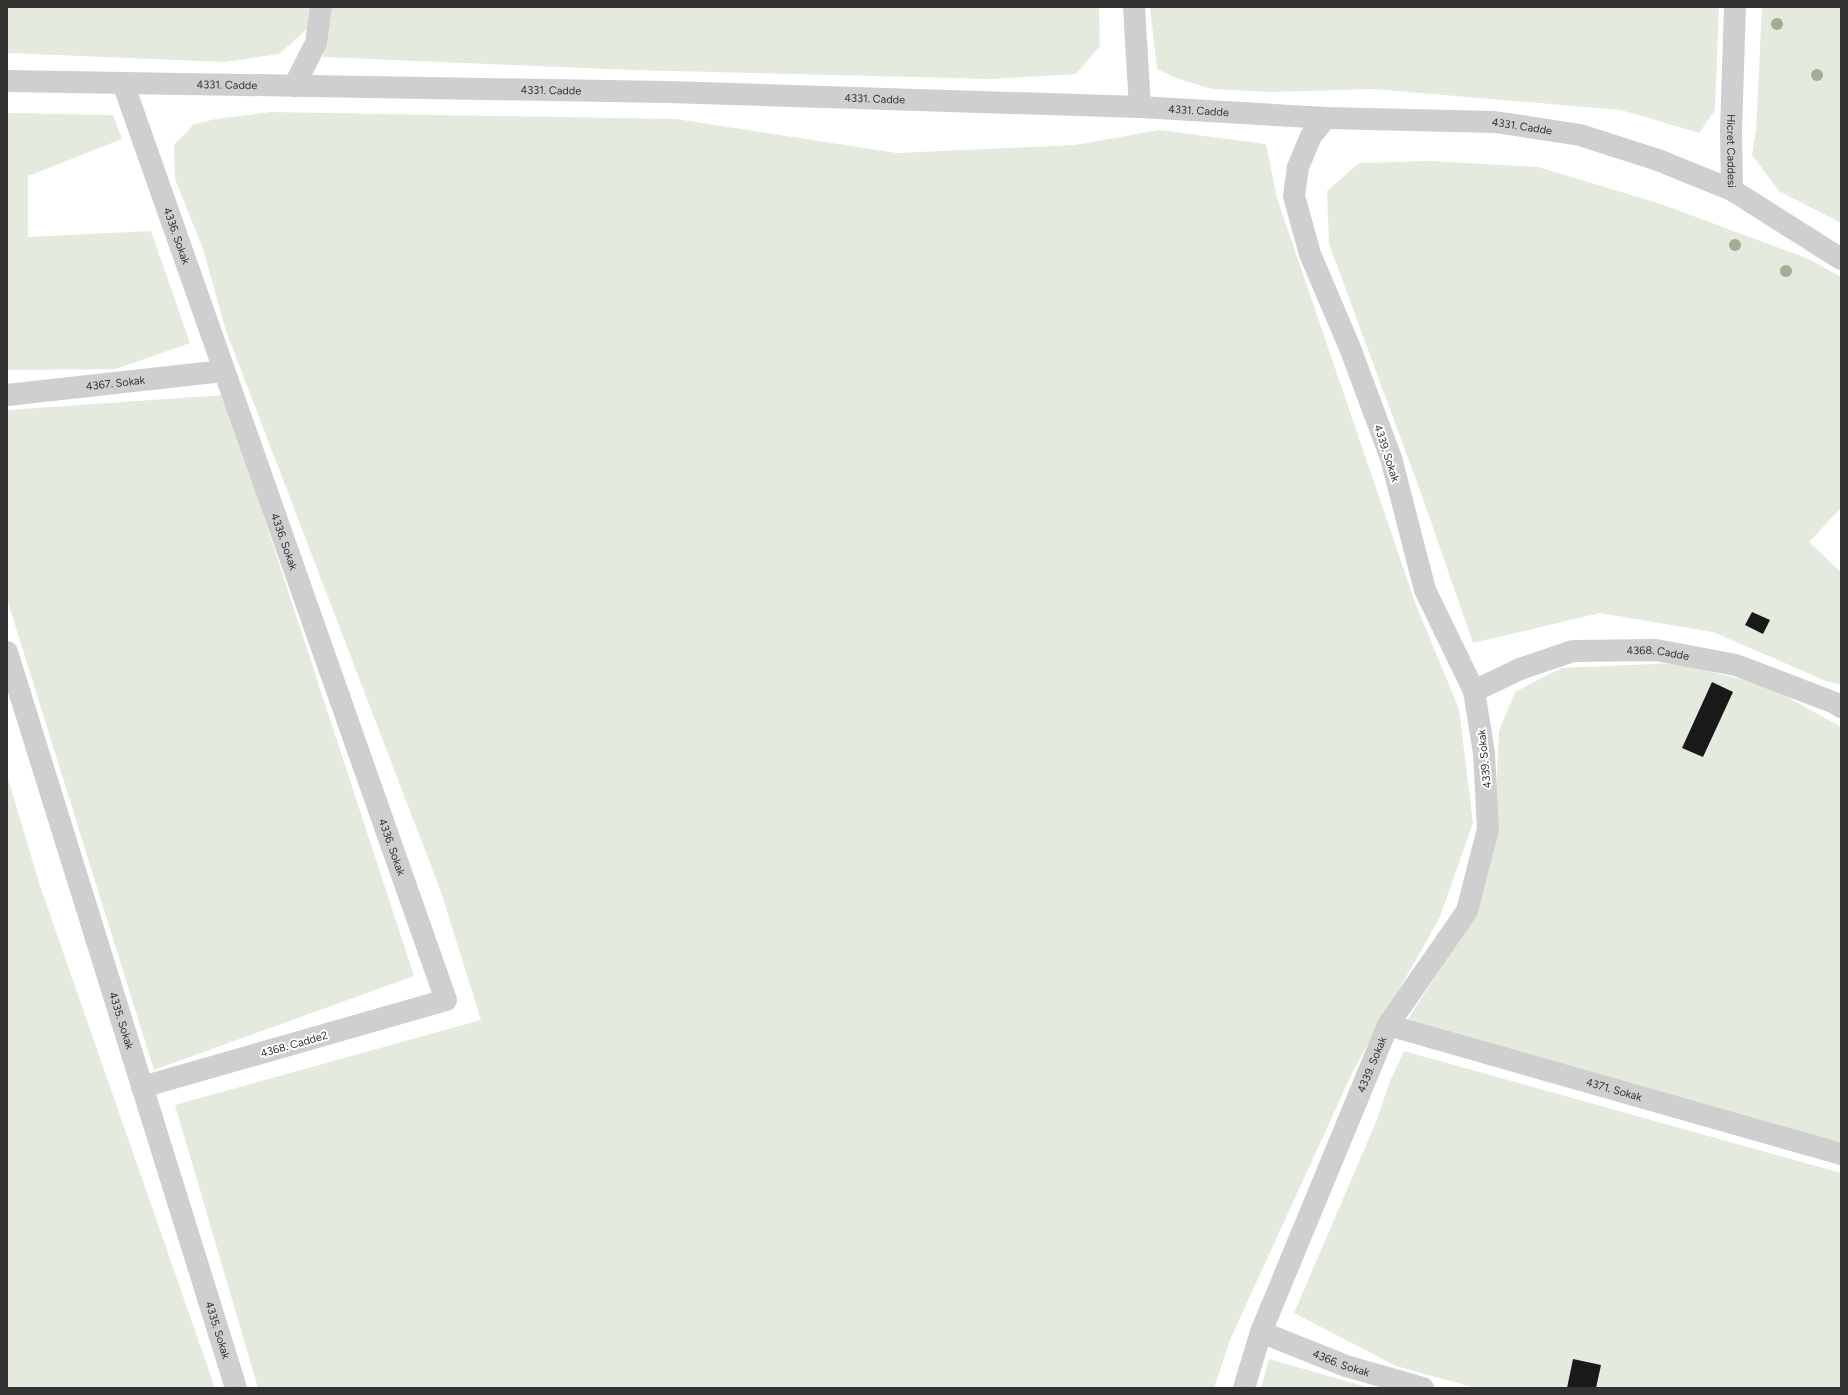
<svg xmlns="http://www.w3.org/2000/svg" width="1848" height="1395" font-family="Figtree,sans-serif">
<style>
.green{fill:#e4ebde}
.building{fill:#191919}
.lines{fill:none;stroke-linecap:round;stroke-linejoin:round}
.minor{stroke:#cfcfcf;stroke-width:22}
.tree{fill:#9faf95}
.labels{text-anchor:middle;stroke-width:4;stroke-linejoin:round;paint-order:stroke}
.street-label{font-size:11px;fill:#323232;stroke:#fff}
</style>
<rect width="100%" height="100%" fill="#fff"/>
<!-- green -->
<g class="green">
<polygon points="7,7 314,7 314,23 279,54 225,62 7,53"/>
<polygon points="330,7 1099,7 1100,46 1076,74 992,79 631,70 323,57"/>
<polygon points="1150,7 1719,7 1715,110 1699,133 1621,110 1373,89 1274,92 1212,89 1176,78 1157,69"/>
<polygon points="1762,7 1841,7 1841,223 1779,191 1752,155 1756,130"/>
<polygon points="271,112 676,119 897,153 1075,145 1159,130 1266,144 1277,198 1416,605 1459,709 1473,823 1440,917 1353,1071 1230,1340 1214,1388 258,1388 175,1105 481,1020 441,892 226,331 203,249 175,179 174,145 194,124 216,119"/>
<polygon points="7,113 113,115 122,139 28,176 28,237 151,231 190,343 116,369 7,370"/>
<polygon points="1432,161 1538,167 1661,204 1809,259 1841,277 1841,508 1809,542 1841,572 1841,685 1826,681 1713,632 1600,613 1473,643 1422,496 1329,244 1327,191 1359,163"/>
<polygon points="224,395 414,976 154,1070 7,599 7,410"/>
<polygon points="1677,663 1767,686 1841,727 1841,1143 1408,1019 1444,963 1493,854 1499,731 1515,692 1561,668"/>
<polygon points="7,775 39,883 215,1388 7,1388"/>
<polygon points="1404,1051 1841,1173 1841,1388 1475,1388 1396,1366 1294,1313 1376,1122 1390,1081"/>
<polygon points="1269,1359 1370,1388 1261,1388"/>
</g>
<!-- building -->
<g class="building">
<polygon points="1752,612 1770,620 1763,634 1745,625"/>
<polygon points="1712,682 1733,692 1703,757 1682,748"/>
<polygon points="1573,1359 1601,1365 1596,1388 1567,1388"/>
</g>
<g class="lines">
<!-- minor -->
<g class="minor">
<polyline points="1134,7 1140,107"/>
<path id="s1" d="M1735,7L1731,131L1732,190L1841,259"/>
<path id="s2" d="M7,81L667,92L1140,107L1326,118L1495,122L1580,135L1658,160L1732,190"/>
<path id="s3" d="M123,83L446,1000L142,1087"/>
<polyline points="294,86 316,43 321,7"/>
<path id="s4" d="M7,395L223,371"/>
<path id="s5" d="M7,652L236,1388"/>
<path id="s6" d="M1474,691L1520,669L1573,651L1656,650L1736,665L1835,703L1841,707"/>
<path id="s7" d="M1388,1025L1841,1154"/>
<path id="s8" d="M1261,1332L1346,1366L1423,1388"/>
<path id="s9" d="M1244,1388L1261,1332L1388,1025L1467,911L1488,829L1484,753L1474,691L1425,590L1391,458L1350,348L1310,254L1294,196L1298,167L1311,136L1326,118"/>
</g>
</g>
<!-- trees -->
<g class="tree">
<circle cx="1777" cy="24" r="6"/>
<circle cx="1817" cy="75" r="6"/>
<circle cx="1735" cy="245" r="6"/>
<circle cx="1786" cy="271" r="6"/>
</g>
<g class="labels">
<!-- street labels -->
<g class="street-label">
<text dy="4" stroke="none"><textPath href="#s2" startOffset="220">4331. Cadde</textPath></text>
<text dy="4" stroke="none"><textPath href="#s2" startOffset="544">4331. Cadde</textPath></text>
<text dy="4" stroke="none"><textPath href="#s2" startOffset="868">4331. Cadde</textPath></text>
<text dy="4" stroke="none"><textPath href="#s2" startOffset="1192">4331. Cadde</textPath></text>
<text dy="4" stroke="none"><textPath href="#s2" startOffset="1516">4331. Cadde</textPath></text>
<text dy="4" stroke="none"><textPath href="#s1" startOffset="144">Hicret Caddesi</textPath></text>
<text dy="4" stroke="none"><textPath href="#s3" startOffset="162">4336. Sokak</textPath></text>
<text dy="4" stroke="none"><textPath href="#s4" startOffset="109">4367. Sokak</textPath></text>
<text transform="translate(1387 453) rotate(72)" y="4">4339. Sokak</text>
<text dy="4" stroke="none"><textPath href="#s3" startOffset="486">4336. Sokak</textPath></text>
<text dy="4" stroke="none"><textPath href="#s6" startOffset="192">4368. Cadde</textPath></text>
<text transform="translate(1484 759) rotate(-96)" y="4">4339. Sokak</text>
<text dy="4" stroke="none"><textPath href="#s3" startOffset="810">4336. Sokak</textPath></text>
<text dy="4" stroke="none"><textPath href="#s5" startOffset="386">4335. Sokak</textPath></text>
<text transform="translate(294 1044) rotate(-16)" y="4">4368. Cadde2</text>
<text dy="4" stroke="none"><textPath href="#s9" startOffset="348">4339. Sokak</textPath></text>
<text dy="4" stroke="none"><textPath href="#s7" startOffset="235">4371. Sokak</textPath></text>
<text dy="4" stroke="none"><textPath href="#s5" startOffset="710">4335. Sokak</textPath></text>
<text dy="4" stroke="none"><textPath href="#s8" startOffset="86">4366. Sokak</textPath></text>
</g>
</g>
<!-- border -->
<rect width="1848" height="1395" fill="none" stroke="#323232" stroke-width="16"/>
</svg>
